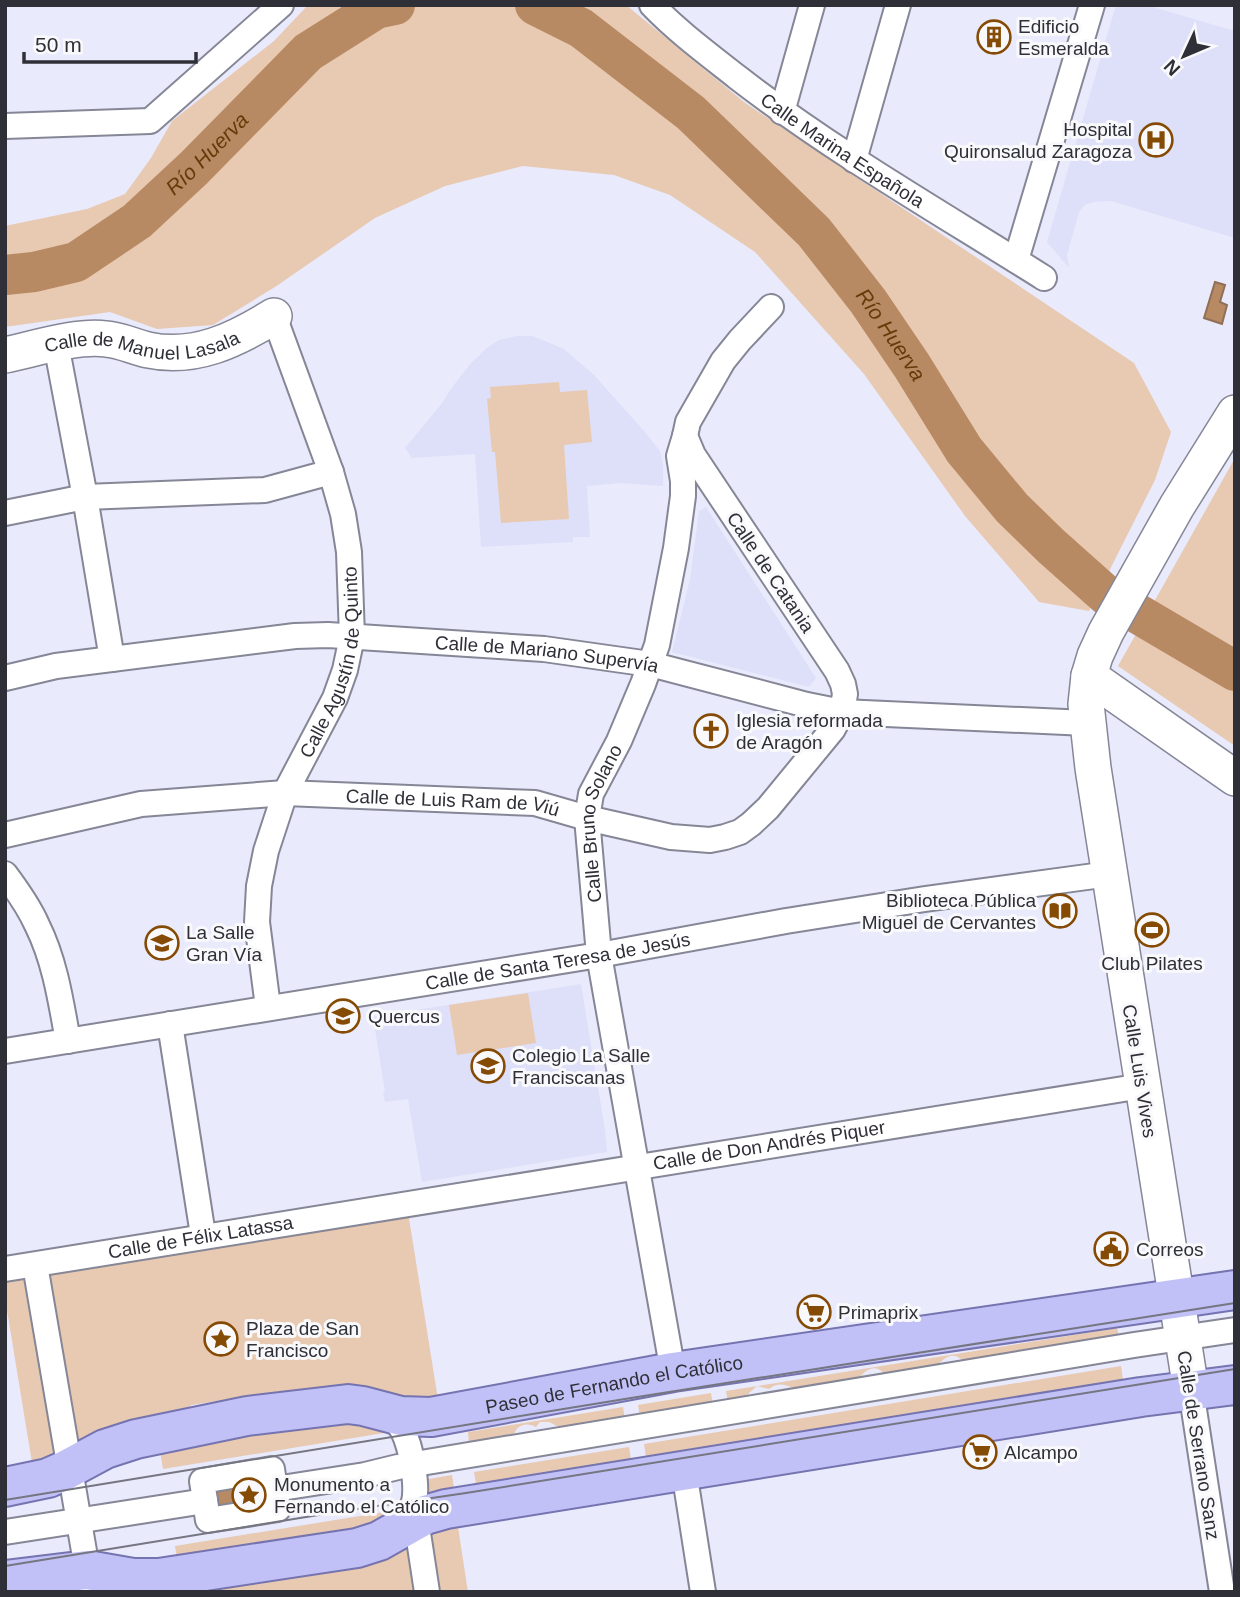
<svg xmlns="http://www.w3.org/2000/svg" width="1240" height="1597" font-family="Arial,sans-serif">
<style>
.built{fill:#dee0f9}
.green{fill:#e8c9b1}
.water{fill:#b88a63;stroke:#8f6f56;stroke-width:2}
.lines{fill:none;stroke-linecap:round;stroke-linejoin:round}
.river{stroke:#b88a63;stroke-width:40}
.street-casing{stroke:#858696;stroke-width:28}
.secondary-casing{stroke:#858696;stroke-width:38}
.primary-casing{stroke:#7574b0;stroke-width:42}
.street{stroke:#fff;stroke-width:24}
.secondary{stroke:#fff;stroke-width:35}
.primary{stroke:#c2c1f7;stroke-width:38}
.tram{stroke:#757681;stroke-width:2}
.labels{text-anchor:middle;stroke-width:6;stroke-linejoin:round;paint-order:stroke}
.poi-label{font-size:19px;fill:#2f3037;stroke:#f9f9fc;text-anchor:start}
.street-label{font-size:19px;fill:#2f3037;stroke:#f9f9fc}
.water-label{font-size:21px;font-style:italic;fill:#673a09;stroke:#f9f9fc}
</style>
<rect width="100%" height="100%" fill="#e9eafc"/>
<!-- built -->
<g class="built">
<polygon points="1116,5 1146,5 1235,31 1235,238 1111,201 1094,202 1085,205 1079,212 1067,255 1069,268 1047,242"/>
<polygon points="516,336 533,336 564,349 594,375 645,432 660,451 663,463 663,486 622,483 587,486 590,537 573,537 573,542 481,547 475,454 412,458 405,448 443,402 450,390 471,363 487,348 499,340"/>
<polygon points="706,507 816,678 809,687 672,652 690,579 699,511"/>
<polygon points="581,984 605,1130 607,1152 422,1182 408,1099 385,1102 383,1092 385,1092 373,1017 384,1016 385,1017 401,1013 412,1013 412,1011 422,1009"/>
</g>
<!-- green -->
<g class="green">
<polygon points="308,5 626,5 744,102 1134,363 1171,432 1155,480 1089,611 1039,602 965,516 864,374 755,252 670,195 614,175 523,166 445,186 375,218 275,287 213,325 157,329 110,312 5,327 5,226 87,209 125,194 151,158 172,121 274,41"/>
<polygon points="559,382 560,392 587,390 592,442 564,445 569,519 501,523 495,452 492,452 487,399 491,398 490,387"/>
<polygon points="1235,458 1235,746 1118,666"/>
<polygon points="528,993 536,1043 457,1055 449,1005"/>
<polygon points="408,1212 440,1412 317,1394 282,1391 191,1405 173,1427 34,1475 5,1298 5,1277"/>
<path d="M1117,1328L1120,1341L963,1361C952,1349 941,1360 933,1371L885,1374C875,1363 865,1369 858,1380L797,1390C787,1385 779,1381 769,1389L757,1386L749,1393L746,1400L728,1403L726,1391Z"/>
<polygon points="1121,1366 1123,1380 646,1457 644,1444"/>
<polygon points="711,1393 713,1406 640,1417 638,1405"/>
<path d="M623,1407L625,1420L565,1430L549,1422H540L536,1427C525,1421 515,1426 513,1438L469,1445L468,1432Z"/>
<polygon points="329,1423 357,1423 390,1432 163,1469 160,1451"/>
<polygon points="629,1447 631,1459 476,1484 474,1472"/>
<polygon points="452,1475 454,1488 425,1493 423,1480"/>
<polygon points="403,1509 380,1525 178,1564 175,1546"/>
<polygon points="456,1514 468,1592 204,1592 356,1565"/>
</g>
<!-- water -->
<g class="water">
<polygon points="1215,282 1225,285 1220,302 1227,305 1222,324 1204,318"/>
<polygon points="237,1482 242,1509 214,1514 210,1486"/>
</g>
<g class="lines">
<!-- river -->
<g class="river">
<path id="s1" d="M535,5L581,28L691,113L814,232L868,301L912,366L964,450L1012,508L1051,546L1106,595L1235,671"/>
<path id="s2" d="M5,275L34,272L76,262L137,221L194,168L308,52L376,9L395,5"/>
</g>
<defs>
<g id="street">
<path id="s3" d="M652,5C678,32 708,54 737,77C834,152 941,213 1044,278"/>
<polyline points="782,112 812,5"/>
<polyline points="5,126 150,121 281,5"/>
<polyline points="854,160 898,5"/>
<polyline points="1016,260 1092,5"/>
<polyline points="56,344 85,497 112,659"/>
<polyline points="5,513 85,497 265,490 331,472"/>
<path id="s4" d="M5,678L56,666L295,636L328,635L544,649L650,664L807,705L842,712L1087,723"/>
<path id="s5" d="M5,835L141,804L285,793L535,803L587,818L671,837L710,840L725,837L740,832L751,824L768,808L833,729L842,712L845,694L843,684L837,671L693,455L685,436"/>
<path d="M5,874C17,890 29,907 37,925C55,961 61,1002 68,1041"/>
<path id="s6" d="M268,1007L257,922L259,886L266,851L285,793L335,698L345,670L352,637L349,552L343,514L331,472L274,316"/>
<polyline points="170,1024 203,1235"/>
<path id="s7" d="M5,1051L599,955L786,921L925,899L1109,874"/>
<polyline points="35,1265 91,1592"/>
<path id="s8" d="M5,1269C384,1206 763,1145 1142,1086"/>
<path id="s9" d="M673,1372L599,955L587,818L591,794L619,741L643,684L657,645L676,548L683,496V481L679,456L685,436L688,422L723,361L740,340L771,307"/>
<polyline points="1191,1390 1222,1592"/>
<path d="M389,1414C394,1419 400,1425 403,1431C411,1447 418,1485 414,1502C411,1511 405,1519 399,1526"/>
<polyline points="421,1463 1134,1345 1235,1330"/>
<polygon points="272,1469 278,1509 208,1520 202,1481"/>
<polyline points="684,1471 703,1592"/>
<polyline points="275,1489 365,1475 398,1467"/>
<polyline points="416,1520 427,1592"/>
<polyline points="5,1532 205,1501"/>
</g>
<g id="secondary">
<path id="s10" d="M5,355C34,349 77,335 106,339C121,340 134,347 148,350C195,360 235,340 274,316"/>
<polyline points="1089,676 1235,778"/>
<polyline points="1191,1390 1093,768 1086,704 1089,676 1095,656 1106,632 1177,506 1235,413"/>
</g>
<g id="primary">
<path id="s11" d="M5,1487L48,1478L64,1471L105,1449L136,1439L247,1416L348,1404L363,1406L401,1416L431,1417L673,1372L1235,1290"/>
<polyline points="5,1580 87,1570 133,1578 159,1578 357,1548 379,1541 425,1515 446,1509 1141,1397 1235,1385"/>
</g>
</defs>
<!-- street casing -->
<use href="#street" class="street-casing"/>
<!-- secondary casing -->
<use href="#secondary" class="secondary-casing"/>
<!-- primary casing -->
<use href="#primary" class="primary-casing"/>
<!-- street -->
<use href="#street" class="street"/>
<!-- secondary -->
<use href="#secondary" class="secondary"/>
<!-- primary -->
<use href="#primary" class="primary"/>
<!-- tram -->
<g class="tram">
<polyline points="5,1500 631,1398 1235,1303"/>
<polyline points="5,1566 343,1511 466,1493 1235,1369"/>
</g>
</g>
<!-- icons -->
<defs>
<symbol id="building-ring" viewBox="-11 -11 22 22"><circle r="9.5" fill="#f9f9fc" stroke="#854a03" stroke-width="1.5"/><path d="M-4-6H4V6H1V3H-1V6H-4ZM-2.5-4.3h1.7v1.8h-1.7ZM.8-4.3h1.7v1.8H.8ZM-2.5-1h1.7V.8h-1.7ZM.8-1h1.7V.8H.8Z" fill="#854a03"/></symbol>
<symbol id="hospital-ring" viewBox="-11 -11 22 22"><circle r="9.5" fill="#f9f9fc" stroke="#854a03" stroke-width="1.5"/><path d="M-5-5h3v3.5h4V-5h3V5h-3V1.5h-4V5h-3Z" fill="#854a03"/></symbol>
<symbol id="church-ring" viewBox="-11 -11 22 22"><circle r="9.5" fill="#f9f9fc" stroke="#854a03" stroke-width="1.5"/><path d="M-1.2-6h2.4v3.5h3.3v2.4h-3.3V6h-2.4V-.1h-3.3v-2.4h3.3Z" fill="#854a03"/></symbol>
<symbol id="library-ring" viewBox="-11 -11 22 22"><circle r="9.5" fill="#f9f9fc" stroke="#854a03" stroke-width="1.5"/><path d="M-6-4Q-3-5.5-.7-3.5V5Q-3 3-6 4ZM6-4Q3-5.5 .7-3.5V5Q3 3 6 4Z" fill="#854a03"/></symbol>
<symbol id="stadium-ring" viewBox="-11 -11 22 22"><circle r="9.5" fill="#f9f9fc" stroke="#854a03" stroke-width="1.5"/><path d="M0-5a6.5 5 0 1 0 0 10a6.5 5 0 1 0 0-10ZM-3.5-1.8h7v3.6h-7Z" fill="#854a03"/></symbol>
<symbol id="school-ring" viewBox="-11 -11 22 22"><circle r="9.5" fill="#f9f9fc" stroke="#854a03" stroke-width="1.5"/><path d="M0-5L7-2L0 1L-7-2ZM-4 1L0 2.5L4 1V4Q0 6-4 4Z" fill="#854a03"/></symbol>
<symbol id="civic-ring" viewBox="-11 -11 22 22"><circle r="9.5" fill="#f9f9fc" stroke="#854a03" stroke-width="1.5"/><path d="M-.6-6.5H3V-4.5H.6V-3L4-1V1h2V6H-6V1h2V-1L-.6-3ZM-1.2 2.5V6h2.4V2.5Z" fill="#854a03"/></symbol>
<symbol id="supermarket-ring" viewBox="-11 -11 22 22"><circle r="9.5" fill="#f9f9fc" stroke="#854a03" stroke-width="1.5"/><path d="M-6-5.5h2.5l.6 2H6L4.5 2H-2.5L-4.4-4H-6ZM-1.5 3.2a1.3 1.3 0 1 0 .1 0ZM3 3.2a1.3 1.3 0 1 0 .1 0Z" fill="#854a03"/></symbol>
<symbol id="sight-ring" viewBox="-11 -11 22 22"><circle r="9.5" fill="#f9f9fc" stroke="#854a03" stroke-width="1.5"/><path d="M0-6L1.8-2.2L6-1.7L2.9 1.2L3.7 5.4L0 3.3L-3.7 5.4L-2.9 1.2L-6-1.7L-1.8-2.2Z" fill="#854a03"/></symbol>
</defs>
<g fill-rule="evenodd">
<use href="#building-ring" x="975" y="18" width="38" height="38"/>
<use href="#hospital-ring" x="1137" y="121" width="38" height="38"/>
<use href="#church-ring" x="692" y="712" width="38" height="38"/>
<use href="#library-ring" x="1041" y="892" width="38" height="38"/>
<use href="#stadium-ring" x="1133" y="911" width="38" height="38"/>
<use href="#school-ring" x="143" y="924" width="38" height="38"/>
<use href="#school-ring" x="324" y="997" width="38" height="38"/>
<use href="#school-ring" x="469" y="1047" width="38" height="38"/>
<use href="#civic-ring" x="1092" y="1230" width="38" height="38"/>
<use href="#supermarket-ring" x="795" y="1293" width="38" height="38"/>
<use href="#sight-ring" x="202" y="1320" width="38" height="38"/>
<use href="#supermarket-ring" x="961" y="1433" width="38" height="38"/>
<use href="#sight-ring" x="230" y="1476" width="38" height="38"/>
</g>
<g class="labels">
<!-- poi labels -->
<g class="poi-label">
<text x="1018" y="33">Edificio<tspan x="1018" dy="22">Esmeralda</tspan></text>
<text x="1132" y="136" text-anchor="end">Hospital<tspan x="1132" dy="22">Quironsalud Zaragoza</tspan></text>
<text x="736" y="727">Iglesia reformada<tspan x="736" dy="22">de Aragón</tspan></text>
<text x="1036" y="907" text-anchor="end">Biblioteca Pública<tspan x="1036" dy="22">Miguel de Cervantes</tspan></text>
<text x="186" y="939">La Salle<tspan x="186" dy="22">Gran Vía</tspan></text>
<text x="1152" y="970" text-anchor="middle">Club Pilates</text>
<text x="368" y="1023">Quercus</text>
<text x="512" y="1062">Colegio La Salle<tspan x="512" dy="22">Franciscanas</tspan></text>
<text x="1136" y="1256">Correos</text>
<text x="838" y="1319">Primaprix</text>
<text x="246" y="1335">Plaza de San<tspan x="246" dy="22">Francisco</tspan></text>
<text x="1004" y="1459">Alcampo</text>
<text x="274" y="1491">Monumento a<tspan x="274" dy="22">Fernando el Católico</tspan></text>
</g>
<!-- street labels -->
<g class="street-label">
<text dy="7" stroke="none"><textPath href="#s3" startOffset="240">Calle Marina Española</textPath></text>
<text dy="7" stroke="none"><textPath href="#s10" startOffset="140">Calle de Manuel Lasala</textPath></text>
<text transform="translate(771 572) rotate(56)" y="7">Calle de Catania</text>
<text dy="7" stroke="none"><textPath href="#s4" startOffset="546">Calle de Mariano Supervía</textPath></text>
<text dy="7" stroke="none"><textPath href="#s6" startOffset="360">Calle Agustín de Quinto</textPath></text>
<text dy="7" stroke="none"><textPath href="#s5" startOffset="452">Calle de Luis Ram de Viú</textPath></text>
<text dy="7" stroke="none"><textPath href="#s9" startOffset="558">Calle Bruno Solano</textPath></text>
<text dy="7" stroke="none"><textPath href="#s7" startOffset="560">Calle de Santa Teresa de Jesús</textPath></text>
<text transform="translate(1140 1071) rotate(81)" y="7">Calle Luis Vives</text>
<text dy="7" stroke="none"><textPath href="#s8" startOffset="774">Calle de Don Andrés Piquer</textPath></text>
<text dy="7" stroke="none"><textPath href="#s8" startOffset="198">Calle de Félix Latassa</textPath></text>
<text dy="7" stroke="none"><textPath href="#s11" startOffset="626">Paseo de Fernando el Católico</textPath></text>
<text transform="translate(1199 1445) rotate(81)" y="7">Calle de Serrano Sanz</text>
</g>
<!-- water labels -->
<g class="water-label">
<text dy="7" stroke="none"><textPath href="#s2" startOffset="243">Río Huerva</textPath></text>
<text dy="7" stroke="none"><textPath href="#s1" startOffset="490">Río Huerva</textPath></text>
</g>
</g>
<!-- border -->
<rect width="1240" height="1597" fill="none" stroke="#2f3037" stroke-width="14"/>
<!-- north arrow -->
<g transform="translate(1184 56) rotate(226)" stroke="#f9f9fc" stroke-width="5" paint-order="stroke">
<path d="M0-5L12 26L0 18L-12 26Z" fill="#2f3037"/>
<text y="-10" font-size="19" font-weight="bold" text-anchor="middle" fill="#2f3037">N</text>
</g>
<!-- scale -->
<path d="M24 52v10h172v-10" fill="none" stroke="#2f3037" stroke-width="3.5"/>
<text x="35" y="52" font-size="21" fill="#2f3037" stroke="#f9f9fc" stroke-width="5" paint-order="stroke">50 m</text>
</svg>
